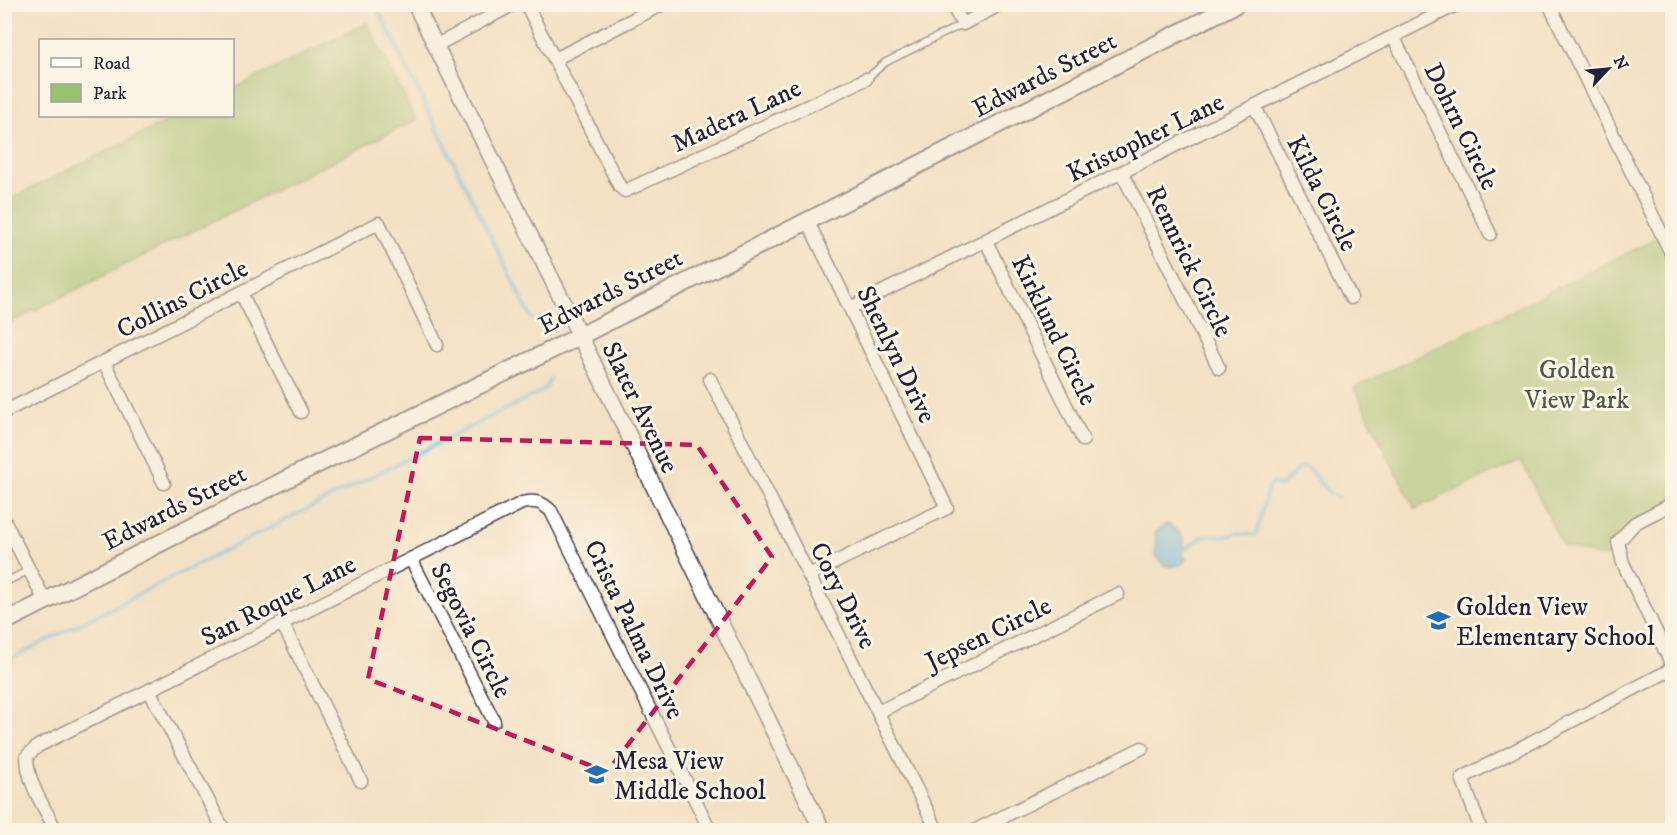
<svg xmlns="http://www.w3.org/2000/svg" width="1677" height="835" font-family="'IM FELL DW Pica',serif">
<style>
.green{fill:#97c26f;stroke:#5c7255;stroke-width:1.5}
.water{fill:#6bbde7;stroke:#467091;stroke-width:1.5}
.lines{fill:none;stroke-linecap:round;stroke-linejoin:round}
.stream{stroke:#6bbde7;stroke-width:4}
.service-casing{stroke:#423f50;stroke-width:9}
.minor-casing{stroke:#423f50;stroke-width:15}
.tertiary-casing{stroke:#423f50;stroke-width:18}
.secondary-casing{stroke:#423f50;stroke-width:20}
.service{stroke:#fff;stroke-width:6}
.minor{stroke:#fff;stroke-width:12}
.tertiary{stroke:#fff;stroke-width:15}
.secondary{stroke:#fff;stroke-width:16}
.marked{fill:none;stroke:#c2185b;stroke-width:4.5;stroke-dasharray:12 8;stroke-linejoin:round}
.labels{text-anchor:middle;stroke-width:6;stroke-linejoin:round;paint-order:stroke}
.street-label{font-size:26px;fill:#22223b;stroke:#fcf5e5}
.park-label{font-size:26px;fill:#4b5a4d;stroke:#fcf5e5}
.poi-label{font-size:26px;fill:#22223b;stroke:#fcf5e5;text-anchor:start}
</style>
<rect width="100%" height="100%" fill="#fcf5e5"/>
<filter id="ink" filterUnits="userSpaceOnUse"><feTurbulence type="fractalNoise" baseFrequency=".0167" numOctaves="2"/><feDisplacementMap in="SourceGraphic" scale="12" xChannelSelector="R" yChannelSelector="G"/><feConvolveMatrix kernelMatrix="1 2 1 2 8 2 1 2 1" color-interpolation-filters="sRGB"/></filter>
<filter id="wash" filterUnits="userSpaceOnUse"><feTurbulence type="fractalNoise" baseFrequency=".008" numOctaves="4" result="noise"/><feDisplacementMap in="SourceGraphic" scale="24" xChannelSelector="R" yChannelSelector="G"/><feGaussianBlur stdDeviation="1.35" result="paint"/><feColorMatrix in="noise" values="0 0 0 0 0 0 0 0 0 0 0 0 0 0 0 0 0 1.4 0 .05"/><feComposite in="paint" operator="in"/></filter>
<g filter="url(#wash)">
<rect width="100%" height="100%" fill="#f4e1c4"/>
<!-- green -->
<g class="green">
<polygon points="367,23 416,120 5,325 5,201 178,116 232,116 233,89"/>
<polygon points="1664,235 1672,253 1672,504 1635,523 1608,556 1596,556 1563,546 1521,460 1415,509 1354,388"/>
</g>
<!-- water -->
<path class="water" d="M1166,524L1170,525L1184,538L1183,555L1186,559C1176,572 1160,567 1155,552L1157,545L1155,533Z"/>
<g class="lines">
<!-- stream -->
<g class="stream">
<polyline points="375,4 532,319"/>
<path d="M1183,550L1204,536H1229L1238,533L1254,535L1257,532L1268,488L1272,483L1281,486L1299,468L1307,467C1317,476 1325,495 1339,497"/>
<polyline points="4,662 540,392 547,386 550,379"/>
</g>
</g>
</g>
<g filter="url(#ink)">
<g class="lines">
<defs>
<g id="service">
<polyline points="866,79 886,62 963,24"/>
<polyline points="4,583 29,570"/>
</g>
<g id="minor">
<polyline points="526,4 620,187 625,191 866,79"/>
<polyline points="951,4 963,24 1001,4"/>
<polyline points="1549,4 1672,255"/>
<polyline points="1394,38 1490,234"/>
<polyline points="435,46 514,4"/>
<polyline points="555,59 663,4"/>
<polyline points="1255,107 1351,298"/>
<polyline points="1122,173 1219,368"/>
<polyline points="807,220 947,508 809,575"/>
<polyline points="986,241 1083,440"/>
<polyline points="241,293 301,412"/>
<polyline points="850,308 1458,4"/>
<polyline points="104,362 164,483"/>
<polyline points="710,379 937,830"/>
<polyline points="4,412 379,223 437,345"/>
<polyline points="1672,504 1635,523 1618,542 1623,563 1672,665"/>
<polyline points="4,520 45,601"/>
<polyline points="411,559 494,721"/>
<polyline points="282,623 361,781"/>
<polyline points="149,690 224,830"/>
<polyline points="878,712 1118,594"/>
<path d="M56,830C44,807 27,783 27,756L38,746L522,503C535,500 542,502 551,511L710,830"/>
<polyline points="976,830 1142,748"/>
<polyline points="1481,830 1462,778 1672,669"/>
</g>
<polyline id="tertiary" points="415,4 580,336 822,830"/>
<polyline id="secondary" points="4,622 287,479 580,336 1236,4"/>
</defs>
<!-- service casing -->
<use href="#service" class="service-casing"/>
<!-- minor casing -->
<use href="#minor" class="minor-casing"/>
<!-- tertiary casing -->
<use href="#tertiary" class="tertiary-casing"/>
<!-- secondary casing -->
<use href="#secondary" class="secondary-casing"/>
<!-- service -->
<use href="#service" class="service"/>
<!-- minor -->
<use href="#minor" class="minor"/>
<!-- tertiary -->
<use href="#tertiary" class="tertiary"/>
<!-- secondary -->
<use href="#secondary" class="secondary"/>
</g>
</g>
<!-- marked area -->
<path d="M0 0H1677V835H0ZM420,438L697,445L772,557L607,772L368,679Z" fill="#f4e1c4" fill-opacity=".55" fill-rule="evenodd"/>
<path class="marked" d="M420,438L697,445L772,557L607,772L368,679Z"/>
<!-- icons -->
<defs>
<symbol id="school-bare" viewBox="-9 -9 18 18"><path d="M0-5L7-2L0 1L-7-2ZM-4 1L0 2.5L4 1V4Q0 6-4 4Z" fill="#1f6fb2" stroke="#fcf5e5" stroke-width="2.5" paint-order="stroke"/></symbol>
</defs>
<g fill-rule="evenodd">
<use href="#school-bare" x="1422" y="604" width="33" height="33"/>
<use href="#school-bare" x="580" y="758" width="33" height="33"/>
</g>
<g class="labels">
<!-- street labels -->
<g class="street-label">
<text transform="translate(1044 74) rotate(-27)" y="9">Edwards Street</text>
<text transform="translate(736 115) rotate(-25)" y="9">Madera Lane</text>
<text transform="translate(1462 126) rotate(64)" y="9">Dohrn Circle</text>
<text transform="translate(1145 137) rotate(-26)" y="9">Kristopher Lane</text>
<text transform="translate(1323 193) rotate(63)" y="9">Kilda Circle</text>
<text transform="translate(1190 261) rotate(64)" y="9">Rennrick Circle</text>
<text transform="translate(610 291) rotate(-27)" y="9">Edwards Street</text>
<text transform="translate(182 298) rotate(-27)" y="9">Collins Circle</text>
<text transform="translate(1055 330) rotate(64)" y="9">Kirklund Circle</text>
<text transform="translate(897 354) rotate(64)" y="9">Shenlyn Drive</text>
<text transform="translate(641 407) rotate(64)" y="9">Slater Avenue</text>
<text transform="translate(174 507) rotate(-27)" y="9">Edwards Street</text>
<text transform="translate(844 595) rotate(63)" y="9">Cory Drive</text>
<text transform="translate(278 600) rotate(-27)" y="9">San Roque Lane</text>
<text transform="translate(635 629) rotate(64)" y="9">Crista Palma Drive</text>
<text transform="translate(472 630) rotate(63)" y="9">Segovia Circle</text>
<text transform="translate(988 633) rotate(-26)" y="9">Jepsen Circle</text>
</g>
<!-- park labels -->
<g class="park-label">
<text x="1577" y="378">Golden<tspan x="1577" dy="30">View Park</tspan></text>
</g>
<!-- poi labels -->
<g class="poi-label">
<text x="1456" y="615">Golden View<tspan x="1456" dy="30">Elementary School</tspan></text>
<text x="614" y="769">Mesa View<tspan x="614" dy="30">Middle School</tspan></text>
</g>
</g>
<!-- margin -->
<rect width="1677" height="835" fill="none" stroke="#fcf5e5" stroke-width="24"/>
<!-- legend -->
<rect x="39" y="39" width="195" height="78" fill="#fcf5e5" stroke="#a5a1a1" stroke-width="1.5"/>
<rect x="51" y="58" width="30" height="9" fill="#ffffff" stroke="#a5a1a1" stroke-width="1.5"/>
<text x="93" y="69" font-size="18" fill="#22223b">Road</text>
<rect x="51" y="84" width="30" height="18" fill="#97c26f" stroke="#a5a1a1" stroke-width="1.5"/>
<text x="93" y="99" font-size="18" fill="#22223b">Park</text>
<!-- north arrow -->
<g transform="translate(1608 69) rotate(64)" stroke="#fcf5e5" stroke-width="4.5" paint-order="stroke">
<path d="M0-4.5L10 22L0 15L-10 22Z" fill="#22223b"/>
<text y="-9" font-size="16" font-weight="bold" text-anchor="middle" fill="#22223b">N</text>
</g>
</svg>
